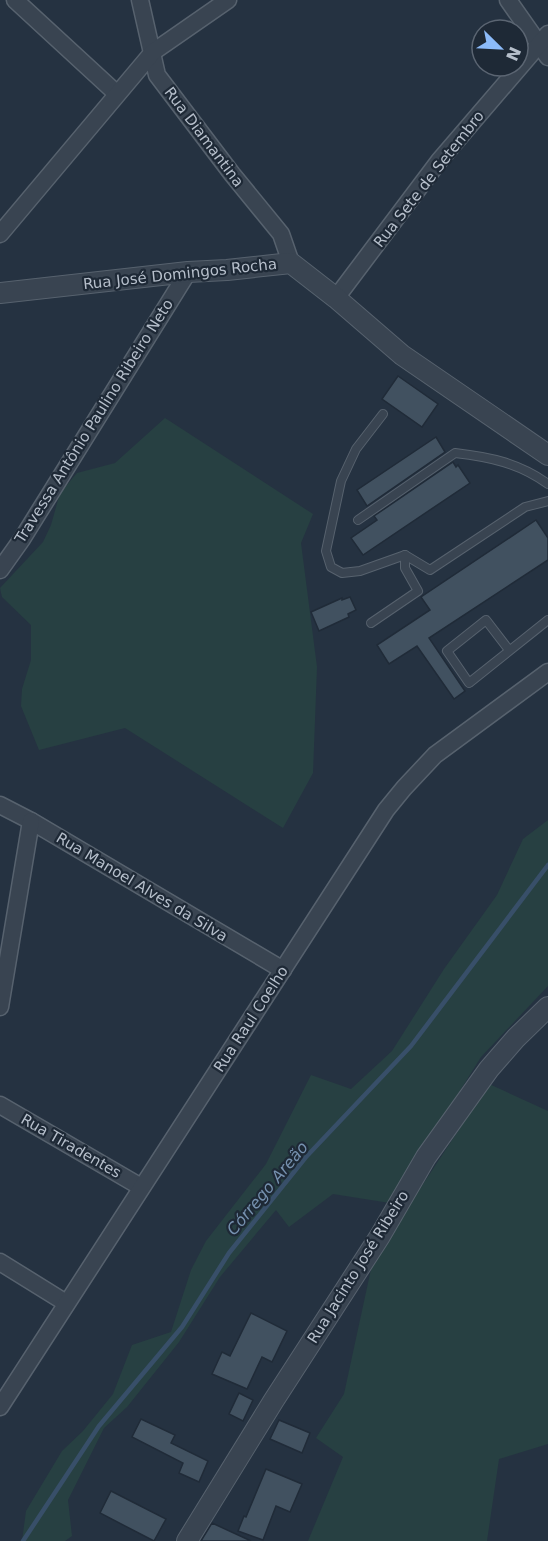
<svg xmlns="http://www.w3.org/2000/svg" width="548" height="1541" font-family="'DejaVu Sans',sans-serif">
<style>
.green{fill:#274042}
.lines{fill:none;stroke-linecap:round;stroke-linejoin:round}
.stream{stroke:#384f69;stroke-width:4.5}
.building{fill:#415160;stroke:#202b38;stroke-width:1.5}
.service-casing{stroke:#57626e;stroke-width:10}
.minor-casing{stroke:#57626e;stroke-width:19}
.tertiary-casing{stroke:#57626e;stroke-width:22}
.service{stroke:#394451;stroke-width:8}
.minor{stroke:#394451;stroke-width:16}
.tertiary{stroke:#394451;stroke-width:20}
.labels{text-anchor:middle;stroke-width:4.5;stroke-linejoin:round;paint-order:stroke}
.street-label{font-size:15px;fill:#b6bfcb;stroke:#1e2936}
.water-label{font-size:16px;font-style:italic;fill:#7691af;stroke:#1e2936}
</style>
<rect width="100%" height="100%" fill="#253241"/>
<!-- green -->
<g class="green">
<polygon points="165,418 313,514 301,543 317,667 313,773 283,828 125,728 39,750 21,706 22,689 31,660 31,625 2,597 0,588 43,542 51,525 60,493 77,473 115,463"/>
<polygon points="548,820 548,986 481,1057 390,1203 333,1194 289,1227 276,1210 220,1277 179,1342 127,1407 104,1428 68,1500 72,1536 65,1541 22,1541 26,1511 62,1451 83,1431 113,1394 132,1345 171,1332 191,1270 206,1241 266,1164 311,1075 351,1089 392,1051 444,969 497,895 523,839"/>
<polygon points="489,1084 548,1111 548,1444 499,1459 487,1541 308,1541 343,1457 316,1438 344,1394 373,1260"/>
</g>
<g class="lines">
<!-- stream -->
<polyline class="stream" points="23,1541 99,1426 182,1327 229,1253 306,1157 411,1046 548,865"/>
</g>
<!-- building -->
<g class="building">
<polygon points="398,376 438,404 422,427 382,399"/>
<polygon points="436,437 445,452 367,506 357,490"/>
<polygon points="453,462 456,467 458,465 470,483 363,555 351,538 377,520 374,516"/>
<polygon points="536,520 548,538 548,560 429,638 465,691 454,699 417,646 389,664 377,645 430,610 421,597"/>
<polygon points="350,597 356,610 348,614 349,617 319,631 311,612 342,598 342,600"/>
<polygon points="251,1313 287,1331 272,1362 262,1357 247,1389 212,1374 222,1352 230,1356"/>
<polygon points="239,1393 253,1400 243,1421 229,1414"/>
<polygon points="141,1419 175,1435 171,1443 208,1461 199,1482 179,1473 183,1463 132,1437"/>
<polygon points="279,1420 310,1433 302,1453 270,1439"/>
<polygon points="266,1469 302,1484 290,1512 276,1506 263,1540 238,1531 244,1516 246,1517"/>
<polygon points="111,1491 166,1519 154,1541 100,1513"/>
<polygon points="212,1523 251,1541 201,1541"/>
</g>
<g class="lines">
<defs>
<g id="service">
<polyline points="383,414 356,449 341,481 326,551 331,567 342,573 360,571 405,555 430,570 525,507 548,501"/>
<path d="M358,520L455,453C490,457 519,463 548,484"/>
<polyline points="371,623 418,591 405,568 405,555"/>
<polyline points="509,650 486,620 447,651 469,683 548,620"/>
</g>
<g id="minor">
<polyline points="15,0 116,93"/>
<polyline points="140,0 157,75 232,174 281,234 291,263"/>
<polyline points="508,0 548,57"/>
<polyline points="0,234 153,52 228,0"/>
<polyline points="336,298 439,161 548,34"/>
<polyline points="0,570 22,539 188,272"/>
<polyline points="0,805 31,821 283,970"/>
<polyline points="0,1007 31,821"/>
<polyline points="0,1105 141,1187"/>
<polyline points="0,1262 66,1303"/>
<polyline points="0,1407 386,810 404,788 435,755 548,672"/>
</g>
<g id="tertiary">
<polyline points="0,293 188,272 227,270 291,263 336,298 402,355 548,455"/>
<polyline points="187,1541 274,1400 380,1236 426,1157 489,1069 516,1038 548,1007"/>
</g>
</defs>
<!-- service casing -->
<use href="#service" class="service-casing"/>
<!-- minor casing -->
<use href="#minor" class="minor-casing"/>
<!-- tertiary casing -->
<use href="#tertiary" class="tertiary-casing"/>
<!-- service -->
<use href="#service" class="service"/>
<!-- minor -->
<use href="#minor" class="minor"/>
<!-- tertiary -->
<use href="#tertiary" class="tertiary"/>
</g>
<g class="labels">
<!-- street labels -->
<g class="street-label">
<text transform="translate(204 137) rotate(53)" y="5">Rua Diamantina</text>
<text transform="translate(429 179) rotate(-52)" y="5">Rua Sete de Setembro</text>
<text transform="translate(180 274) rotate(-6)" y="5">Rua José Domingos Rocha</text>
<text transform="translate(94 421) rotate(-58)" y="5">Travessa Antônio Paulino Ribeiro Neto</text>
<text transform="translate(142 887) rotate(31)" y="5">Rua Manoel Alves da Silva</text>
<text transform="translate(251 1019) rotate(-57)" y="5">Rua Raul Coelho</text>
<text transform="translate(71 1146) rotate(30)" y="5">Rua Tiradentes</text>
<text transform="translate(358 1267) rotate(-58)" y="5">Rua Jacinto José Ribeiro</text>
</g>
<!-- water labels -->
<g class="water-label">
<text transform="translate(267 1188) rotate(-50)" y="6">Córrego Areão</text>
</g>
</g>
<!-- north arrow -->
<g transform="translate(500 48) rotate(114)"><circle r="28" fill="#1e2936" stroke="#5b6572" stroke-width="1.5"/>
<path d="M0-4.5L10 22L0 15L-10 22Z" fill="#8cbbfa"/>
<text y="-9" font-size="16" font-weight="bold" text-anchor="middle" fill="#b6bfcb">N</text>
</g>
</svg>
